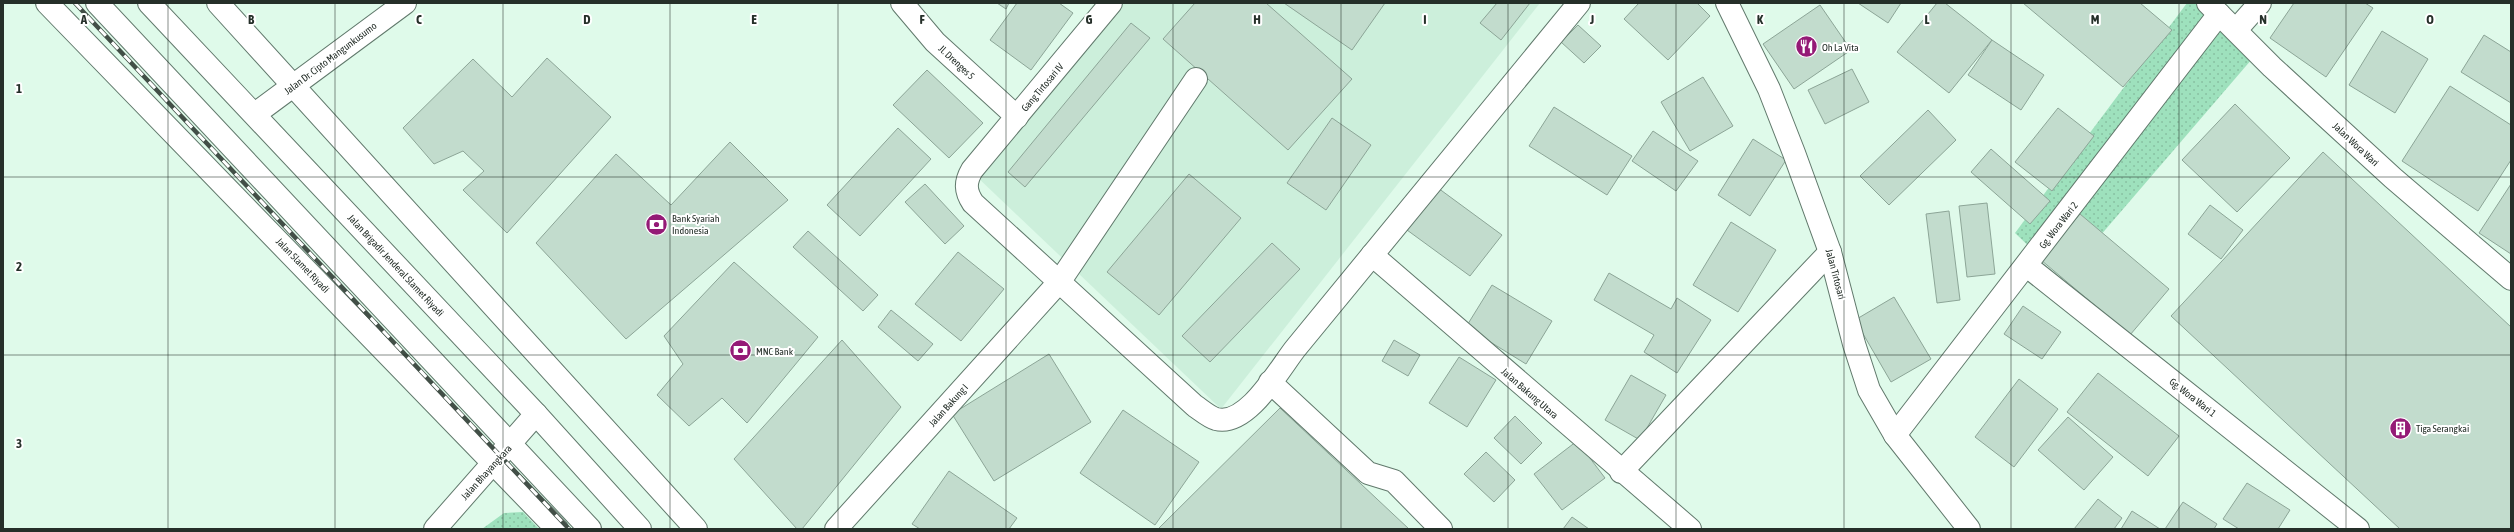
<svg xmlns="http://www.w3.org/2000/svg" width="2514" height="532" font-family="'Asap Condensed',sans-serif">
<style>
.built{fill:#ccefdb}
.park{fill:url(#park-dots)}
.building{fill:#c2dccd;stroke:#8ca597}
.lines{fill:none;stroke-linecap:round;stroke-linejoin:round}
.minor-casing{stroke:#61796c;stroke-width:24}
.major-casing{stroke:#61796c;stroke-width:24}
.minor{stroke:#fff;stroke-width:22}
.major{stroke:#fff;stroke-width:22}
.rail-casing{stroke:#424f47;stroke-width:4.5}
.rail{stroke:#fff;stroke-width:3;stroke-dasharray:9;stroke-linecap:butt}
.grid{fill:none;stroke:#252f29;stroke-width:1;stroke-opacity:0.55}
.labels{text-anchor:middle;stroke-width:4;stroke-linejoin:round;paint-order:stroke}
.poi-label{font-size:10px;fill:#252f29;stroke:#fff;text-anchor:start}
.street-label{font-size:10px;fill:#252f29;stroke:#fff}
.grid-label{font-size:13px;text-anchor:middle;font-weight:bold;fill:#252f29;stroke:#fff;stroke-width:4;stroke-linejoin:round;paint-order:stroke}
</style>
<defs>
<pattern id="park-dots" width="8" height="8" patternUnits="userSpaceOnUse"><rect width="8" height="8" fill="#9ee1bd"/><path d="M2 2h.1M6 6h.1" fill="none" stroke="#88c1a2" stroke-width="1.8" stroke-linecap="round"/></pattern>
</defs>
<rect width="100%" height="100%" fill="#dffaea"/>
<!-- built -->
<polygon class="built" points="1118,3 1540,3 1221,409 975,175"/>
<!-- park -->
<g class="park">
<polygon points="2187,3 2208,3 2258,52 2063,279 2015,233"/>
<polygon points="523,512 539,529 482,529 504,513"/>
</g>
<!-- building -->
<g class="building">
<polygon points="997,3 1009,3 1006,9"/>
<polygon points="1017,3 1059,3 1073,13 1031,70 990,40"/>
<polygon points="1195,3 1266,3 1352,79 1288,150 1163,39"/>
<polygon points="1284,3 1385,3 1352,50"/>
<polygon points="1497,3 1530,3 1501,40 1480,23"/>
<polygon points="1639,3 1697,3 1710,16 1668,60 1624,19"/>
<polygon points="1858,3 1901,3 1888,23"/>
<polygon points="1937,3 1945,3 1992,40 1949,93 1897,52"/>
<polygon points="2023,3 2140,3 2172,30 2123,87"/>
<polygon points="2294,3 2365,3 2373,8 2326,77 2270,38"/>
<polygon points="1820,5 1851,50 1794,89 1763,44"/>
<polygon points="1131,23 1150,38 1025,187 1008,172"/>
<polygon points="1578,25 1601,46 1584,63 1561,42"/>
<polygon points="2382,31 2428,59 2395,113 2349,85"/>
<polygon points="2484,35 2511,52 2511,103 2461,72"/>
<polygon points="1992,40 2044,75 2021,110 1968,75"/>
<polygon points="547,58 611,117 507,233 463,190 484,171 463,151 434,164 403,128 473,59 512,97"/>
<polygon points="1852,69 1869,102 1825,124 1808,90"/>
<polygon points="927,70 983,123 949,158 893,105"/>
<polygon points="1703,77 1733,126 1690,151 1661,102"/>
<polygon points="2450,86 2511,125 2511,160 2478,211 2402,161"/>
<polygon points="2235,104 2290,158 2237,212 2182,160"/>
<polygon points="1554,107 1632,156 1607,195 1529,146"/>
<polygon points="2058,108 2094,136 2052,191 2015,162"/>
<polygon points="1928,110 1956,140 1889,205 1860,176"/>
<polygon points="1332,118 1371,145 1326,210 1287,183"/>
<polygon points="898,128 931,159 860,236 827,205"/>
<polygon points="1653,131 1698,161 1676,191 1632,161"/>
<polygon points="1753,139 1786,160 1750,216 1718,195"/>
<polygon points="730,142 788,200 626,339 536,243 616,154 671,205"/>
<polygon points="1991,149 2050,201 2030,224 1971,172"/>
<polygon points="2323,152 2511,327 2511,529 2400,529 2171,316"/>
<polygon points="1189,174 1241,218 1159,315 1107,272"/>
<polygon points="925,184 964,226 945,244 905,202"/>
<polygon points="2511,184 2511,254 2479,233"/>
<polygon points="1438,188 1502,235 1470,276 1407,230"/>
<polygon points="1987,203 1995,274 1967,277 1959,206"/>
<polygon points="2210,205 2243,230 2221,259 2188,234"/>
<polygon points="1949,211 1960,300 1937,303 1926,214"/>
<polygon points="2080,214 2169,289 2130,335 2041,260"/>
<polygon points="1731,222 1776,250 1738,312 1693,285"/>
<polygon points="808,231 878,295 863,311 793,247"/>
<polygon points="1272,243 1300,269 1210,362 1182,336"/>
<polygon points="958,252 1004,289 961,341 915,304"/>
<polygon points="734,262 818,337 747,423 722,398 689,426 657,395 683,364 664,336"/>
<polygon points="1609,273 1671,309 1677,298 1711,320 1677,373 1644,352 1654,335 1594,300"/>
<polygon points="1492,285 1552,321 1526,364 1466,327"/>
<polygon points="1894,297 1931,359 1891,382 1855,320"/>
<polygon points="2023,306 2061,332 2042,359 2004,334"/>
<polygon points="891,310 933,344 918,361 878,327"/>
<polygon points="842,340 901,407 802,529 797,529 734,459"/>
<polygon points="1394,340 1420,355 1408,376 1382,361"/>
<polygon points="1049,354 1091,422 994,481 952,414"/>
<polygon points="1459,357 1496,380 1467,427 1429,403"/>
<polygon points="2098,373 2179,436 2148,476 2067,412"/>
<polygon points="1631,375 1666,395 1640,440 1605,420"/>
<polygon points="2019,379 2058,409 2014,467 1975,437"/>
<polygon points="1280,408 1409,529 1158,529"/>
<polygon points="1123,410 1199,462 1155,525 1080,473"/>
<polygon points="1515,416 1542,443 1521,464 1494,438"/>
<polygon points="2068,417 2113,457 2084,490 2038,450"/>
<polygon points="1577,441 1605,478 1562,510 1534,474"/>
<polygon points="1486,452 1515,480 1494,502 1464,474"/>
<polygon points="949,471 1017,518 1009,529 920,529 912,524"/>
<polygon points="2247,483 2290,510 2278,529 2239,529 2223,519"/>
<polygon points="2098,499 2122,518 2114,529 2074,529"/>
<polygon points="2183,502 2217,524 2214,529 2165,529"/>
<polygon points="2132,511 2160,529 2121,529"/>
<polygon points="1572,517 1589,529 1563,529"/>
</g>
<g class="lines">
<defs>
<g id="minor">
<polyline points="47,3 557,529"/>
<polyline points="97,3 590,529"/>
<polyline points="218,3 696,529"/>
<polyline points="902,3 935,42 1017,117"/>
<path d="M1111,3L972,170C965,182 965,191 973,203L1195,406C1201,410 1209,417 1216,419C1247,427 1278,371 1295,349L1579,3"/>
<polyline points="1727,3 1769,89 1794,153 1830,252 1854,344 1869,390 1895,435 1969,529"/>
<polyline points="2236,30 2260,3"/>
<polyline points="1372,255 1690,529"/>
<polyline points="2027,266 2358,529"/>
<polyline points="1270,382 1368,473 1394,481 1441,529"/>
<polyline points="1895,435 2219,14"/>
<polyline points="1621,472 1830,252"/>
<polyline points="836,529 1060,281 1196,79"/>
</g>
<g id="major">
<polyline points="149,3 536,414 640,529"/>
<polyline points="2208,3 2272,67 2393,178 2511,279"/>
<polyline points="255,114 405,3"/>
<polyline points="435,529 536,414"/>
</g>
</defs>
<!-- minor casing -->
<use href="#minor" class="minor-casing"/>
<!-- major casing -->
<use href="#major" class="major-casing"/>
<!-- minor -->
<use href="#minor" class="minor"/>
<!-- major -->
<use href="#major" class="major"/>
<defs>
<polyline id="rail" points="75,3 569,529"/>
</defs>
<!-- rail casing -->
<use href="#rail" class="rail-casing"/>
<!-- rail -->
<use href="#rail" class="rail"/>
</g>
<!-- grid -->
<path class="grid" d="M168,3V529M335,3V529M503,3V529M670,3V529M838,3V529M1006,3V529M1173,3V529M1341,3V529M1508,3V529M1676,3V529M1844,3V529M2011,3V529M2179,3V529M2346,3V529M3,177H2511M3,355H2511"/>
<!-- icons -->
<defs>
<symbol id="restaurant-disc" viewBox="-11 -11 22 22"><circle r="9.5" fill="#941a76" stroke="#fff"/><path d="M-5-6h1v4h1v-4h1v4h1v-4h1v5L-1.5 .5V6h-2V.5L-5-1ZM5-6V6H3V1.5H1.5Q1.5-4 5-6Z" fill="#fff"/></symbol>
<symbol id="bank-disc" viewBox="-11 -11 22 22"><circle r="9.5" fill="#941a76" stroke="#fff"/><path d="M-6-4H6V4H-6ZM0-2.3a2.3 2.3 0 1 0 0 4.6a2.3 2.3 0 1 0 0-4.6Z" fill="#fff"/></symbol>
<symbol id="building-disc" viewBox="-11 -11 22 22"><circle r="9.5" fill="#941a76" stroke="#fff"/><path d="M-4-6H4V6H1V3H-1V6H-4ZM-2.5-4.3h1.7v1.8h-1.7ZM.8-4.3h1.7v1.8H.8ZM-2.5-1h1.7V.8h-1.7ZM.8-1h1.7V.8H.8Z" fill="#fff"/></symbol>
</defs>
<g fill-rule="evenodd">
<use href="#restaurant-disc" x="1794" y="34" width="25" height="25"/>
<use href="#bank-disc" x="644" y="212" width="25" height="25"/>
<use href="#bank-disc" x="728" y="338" width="25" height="25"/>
<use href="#building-disc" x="2388" y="416" width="25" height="25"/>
</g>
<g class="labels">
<!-- poi labels -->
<g class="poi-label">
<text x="1822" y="51">Oh La Vita</text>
<text x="672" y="222">Bank Syariah<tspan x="672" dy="12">Indonesia</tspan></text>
<text x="756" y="355">MNC Bank</text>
<text x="2416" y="432">Tiga Serangkai</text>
</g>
<!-- street labels -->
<g class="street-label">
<text transform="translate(330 58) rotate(-37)" y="4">Jalan Dr. Cipto Mangunkusumo</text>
<text transform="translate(957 62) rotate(43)" y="4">Jl. Drenges 5</text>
<text transform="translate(1042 87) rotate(-50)" y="4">Gang Tirtosari IV</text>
<text transform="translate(2356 144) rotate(43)" y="4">Jalan Wora Wari</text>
<text transform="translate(2058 225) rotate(-52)" y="4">Gg. Wora Wari 2</text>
<text transform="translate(303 265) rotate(46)" y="4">Jalan Slamet Riyadi</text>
<text transform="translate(396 265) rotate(47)" y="4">Jalan Brigadir Jenderal Slamet Riyadi</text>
<text transform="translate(1836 274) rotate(75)" y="4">Jalan Tirtosari</text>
<text transform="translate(1530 393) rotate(41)" y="4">Jalan Bakung Utara</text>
<text transform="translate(2193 397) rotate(38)" y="4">Gg. Wora Wari 1</text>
<text transform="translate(948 405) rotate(-48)" y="4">Jalan Bakung I</text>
<text transform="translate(486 472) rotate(-48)" y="4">Jalan Bhayangkara</text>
</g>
</g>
<g class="grid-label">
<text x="84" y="24">A</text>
<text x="251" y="24">B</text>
<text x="419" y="24">C</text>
<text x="587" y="24">D</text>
<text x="754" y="24">E</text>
<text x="922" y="24">F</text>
<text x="1089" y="24">G</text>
<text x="1257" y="24">H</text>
<text x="1425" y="24">I</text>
<text x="1592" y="24">J</text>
<text x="1760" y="24">K</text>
<text x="1927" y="24">L</text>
<text x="2095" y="24">M</text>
<text x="2263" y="24">N</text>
<text x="2430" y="24">O</text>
<text x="19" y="93">1</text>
<text x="19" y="271">2</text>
<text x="19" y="448">3</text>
</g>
<!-- border -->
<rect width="2514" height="532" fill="none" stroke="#252f29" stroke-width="8"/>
</svg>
